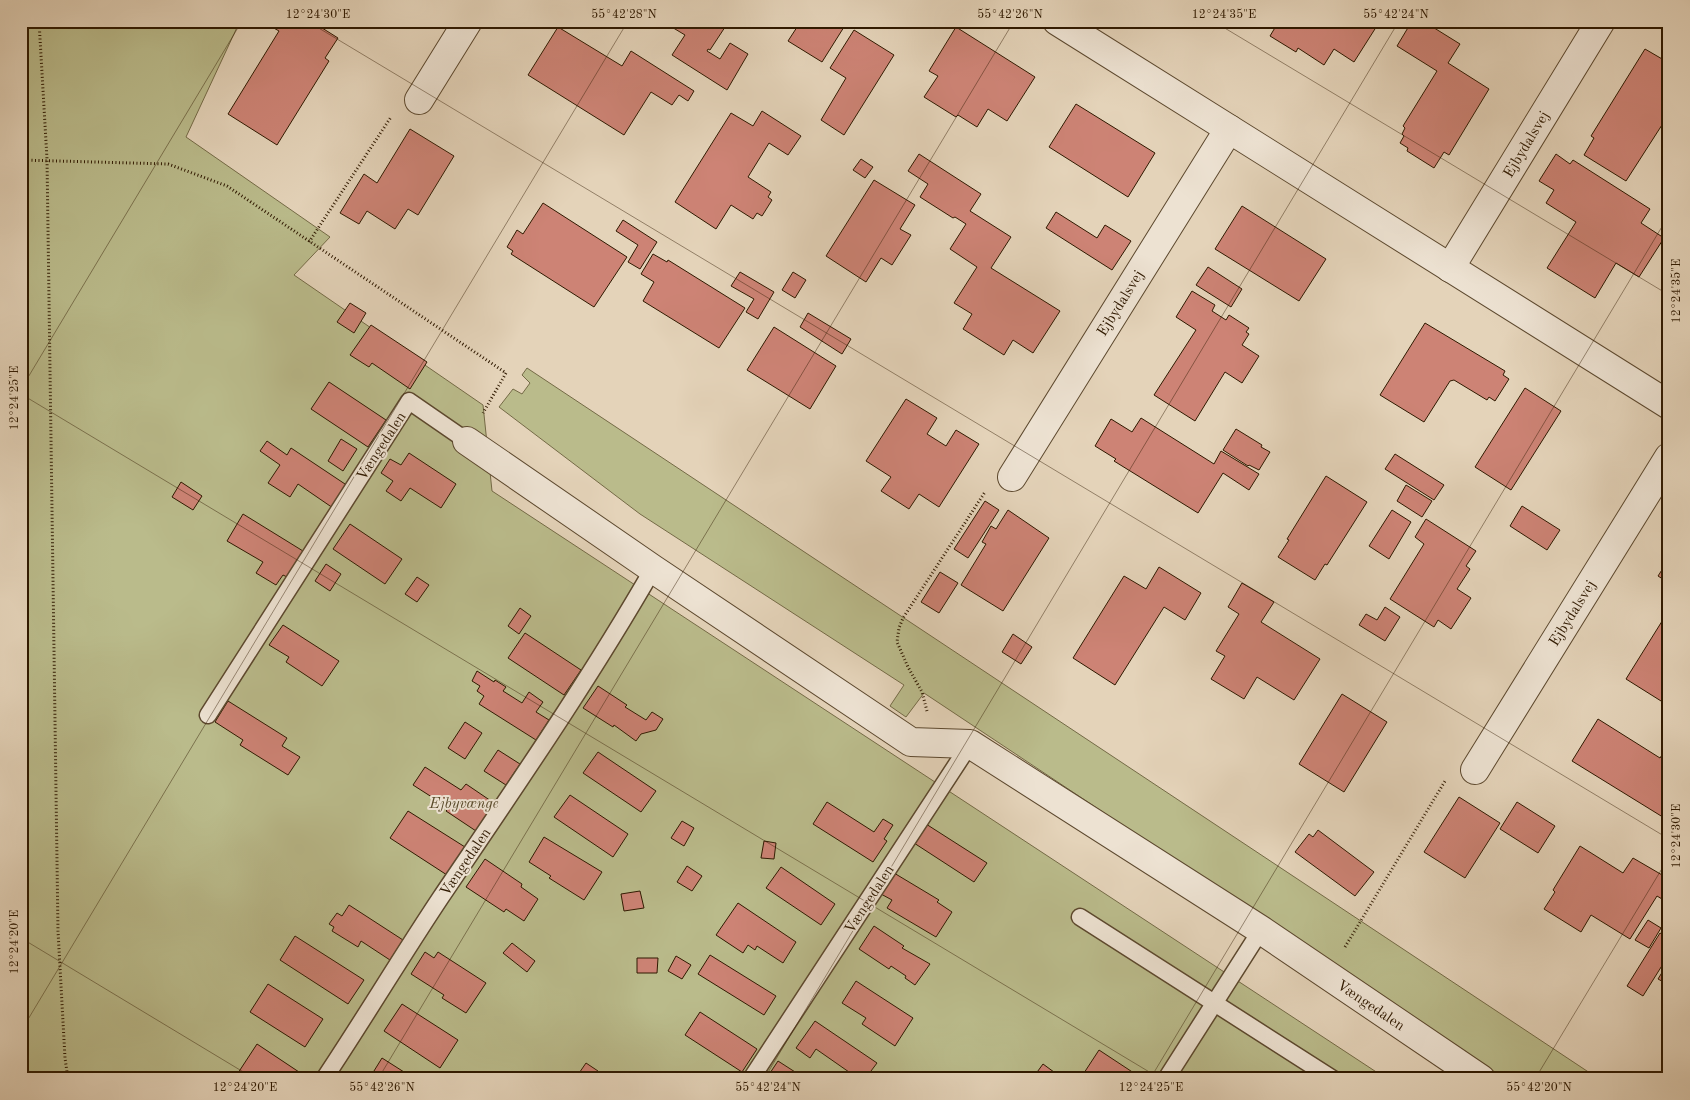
<svg xmlns="http://www.w3.org/2000/svg" width="1690" height="1100" font-family="'Old Standard TT',serif">
<style>
.green{fill:#babb8b;stroke:#746a46}
.building{fill:#cd8375;stroke:#2f1900}
.lines{fill:none;stroke-linecap:round;stroke-linejoin:round}
.service-casing{stroke:#5c482e;stroke-width:19}
.minor-casing{stroke:#5c482e;stroke-width:30}
.path{stroke:#2f1900;stroke-width:3;stroke-dasharray:1 2.5;stroke-linecap:butt}
.service{stroke:#ede2d2;stroke-width:16}
.minor{stroke:#ede2d2;stroke-width:28}
.ticks{fill:none;stroke:#2f1900;stroke-width:1;stroke-opacity:0.45}
.labels{text-anchor:middle;stroke-width:4;stroke-linejoin:round;paint-order:stroke}
.street-label{font-size:15px;fill:#2f1900;stroke:#ede2d2}
.park-label{font-size:15px;font-style:italic;fill:#594a2a;stroke:#ede2d2}
.neatline{fill:none;stroke:#2f1900;stroke-width:2}
.ticks-label{font-size:12px;text-anchor:middle;fill:#2f1900}
</style>
<rect width="100%" height="100%" fill="#e4d3b9"/>
<filter id="stains"><feTurbulence type="fractalNoise" baseFrequency=".004" numOctaves="4"/><feColorMatrix values="0 0 0 0 .2 0 0 0 0 .09 0 0 0 0 .02 0 0 0 .5 -.17"/></filter>
<radialGradient id="worn" r=".72"><stop offset=".6" stop-color="#630" stop-opacity="0"/><stop offset="1" stop-color="#630" stop-opacity=".3"/></radialGradient>
<!-- green -->
<g class="green">
<polygon points="21,21 240,21 186,137 330,237 294,275 483,405 492,491 1387,1079 21,1079"/>
<polygon points="527,368 1599,1079 1504,1079 924,693 906,717 890,706 904,685 640,514 499,407 513,389 522,394 530,383 522,375"/>
</g>
<!-- building -->
<g class="building">
<polygon points="266,21 311,21 338,38 325,58 329,61 277,145 228,114 279,31 265,23"/>
<polygon points="672,21 729,21 710,50 708,49 707,51 720,59 730,43 748,54 727,90 672,55 685,35 670,26"/>
<polygon points="801,21 835,21 844,27 822,62 788,41"/>
<polygon points="1279,21 1380,21 1354,62 1334,49 1324,65 1298,48 1296,52 1270,36"/>
<polygon points="1412,21 1423,21 1460,44 1448,63 1489,89 1449,155 1444,152 1434,168 1407,151 1408,148 1400,143 1404,136 1402,134 1405,128 1403,126 1437,71 1397,46"/>
<polygon points="558,27 622,66 631,51 694,91 688,101 679,95 672,105 651,92 624,135 528,75"/>
<polygon points="956,27 1035,77 1007,121 988,109 977,127 958,115 956,117 924,97 938,76 929,71"/>
<polygon points="854,30 894,55 844,135 821,120 846,78 830,68"/>
<polygon points="1645,49 1669,63 1669,114 1626,181 1584,155 1594,138 1591,136"/>
<polygon points="1076,104 1155,153 1128,197 1049,147"/>
<polygon points="762,111 801,136 788,155 769,143 748,177 771,192 768,197 772,200 762,216 757,213 753,219 731,205 716,229 675,202 731,113 753,126"/>
<polygon points="410,129 454,156 418,215 408,209 395,229 367,211 359,224 340,213 364,174 377,183"/>
<polygon points="919,154 981,194 970,211 1011,237 991,268 1060,311 1033,353 1013,340 1004,355 963,329 972,314 954,303 977,267 950,249 966,224 955,217 953,218 920,197 928,184 908,171"/>
<polygon points="1556,154 1570,164 1573,160 1650,209 1641,223 1664,238 1639,277 1616,263 1595,298 1547,268 1576,222 1546,203 1554,190 1539,181"/>
<polygon points="861,159 873,167 865,178 853,170"/>
<polygon points="874,180 915,205 900,229 911,235 892,265 881,258 866,282 826,256"/>
<polygon points="543,203 627,257 594,307 511,254 513,251 507,247 517,230 523,234"/>
<polygon points="1242,206 1326,259 1299,301 1215,249"/>
<polygon points="1056,212 1097,238 1105,225 1131,241 1112,270 1046,228"/>
<polygon points="623,220 657,242 640,269 628,262 638,245 616,231"/>
<polygon points="653,254 667,262 668,260 745,308 719,348 643,301 654,282 641,274"/>
<polygon points="1208,267 1242,289 1231,307 1196,285"/>
<polygon points="740,272 774,292 758,319 746,312 754,299 731,286"/>
<polygon points="793,272 806,280 795,298 782,290"/>
<polygon points="1192,291 1215,305 1212,311 1226,320 1229,315 1249,328 1246,332 1249,334 1242,345 1259,356 1242,383 1225,372 1195,421 1154,395 1196,330 1176,317"/>
<polygon points="350,303 366,313 354,333 337,322"/>
<polygon points="808,313 851,339 842,354 800,327"/>
<polygon points="1425,323 1505,371 1503,375 1509,379 1495,401 1489,397 1487,400 1454,380 1450,381 1424,422 1380,395"/>
<polygon points="371,325 427,362 410,389 372,363 369,367 350,355"/>
<polygon points="774,327 836,366 810,409 747,370"/>
<polygon points="329,382 386,420 368,447 311,409"/>
<polygon points="1525,388 1561,411 1511,490 1475,467"/>
<polygon points="906,399 937,418 927,434 946,446 956,430 979,444 939,507 919,494 909,509 881,491 891,477 866,461"/>
<polygon points="1141,418 1214,464 1221,451 1259,474 1249,490 1223,473 1198,513 1114,461 1116,459 1095,446 1111,419 1132,432"/>
<polygon points="1236,429 1262,445 1261,447 1270,452 1259,470 1249,465 1248,466 1223,450"/>
<polygon points="341,439 357,449 343,471 328,461"/>
<polygon points="267,441 287,455 291,448 348,486 333,508 298,484 290,497 268,483 280,465 260,451"/>
<polygon points="409,453 456,484 441,508 410,488 401,501 386,491 393,481 381,473 390,459 401,465"/>
<polygon points="1395,454 1444,485 1434,500 1385,469"/>
<polygon points="1326,476 1367,502 1327,565 1325,564 1315,580 1278,557 1289,540 1287,539"/>
<polygon points="181,482 202,496 193,510 172,497"/>
<polygon points="1406,485 1432,501 1422,517 1397,501"/>
<polygon points="985,501 999,510 968,558 954,549"/>
<polygon points="1522,506 1560,530 1547,550 1510,526"/>
<polygon points="1008,510 1049,538 1003,611 961,585 986,544 982,542 991,526 996,529"/>
<polygon points="1392,510 1411,522 1389,559 1369,546"/>
<polygon points="243,514 303,551 287,577 283,575 276,585 256,573 263,562 227,541"/>
<polygon points="1426,519 1476,551 1466,566 1470,569 1457,589 1471,598 1451,629 1438,620 1434,627 1390,599 1424,544 1415,537"/>
<polygon points="350,524 402,559 385,584 333,549"/>
<polygon points="1669,559 1669,583 1658,576"/>
<polygon points="326,564 341,574 330,591 315,581"/>
<polygon points="1159,567 1201,593 1185,620 1164,607 1115,685 1073,658 1124,576 1146,589"/>
<polygon points="940,572 958,583 939,613 921,602"/>
<polygon points="417,577 429,585 417,602 405,594"/>
<polygon points="1242,583 1274,602 1261,622 1320,659 1294,700 1257,677 1244,699 1211,679 1225,656 1216,651 1239,614 1228,607"/>
<polygon points="1385,607 1400,617 1385,641 1359,625 1366,614 1377,620"/>
<polygon points="520,608 531,616 519,634 508,626"/>
<polygon points="1669,610 1669,706 1626,679"/>
<polygon points="283,625 339,661 322,686 286,662 289,657 269,645"/>
<polygon points="525,633 581,670 564,695 508,658"/>
<polygon points="1013,634 1032,647 1021,664 1002,652"/>
<polygon points="477,671 494,682 495,680 506,687 503,691 522,703 529,692 543,702 536,712 549,720 536,740 479,704 484,696 477,691 480,686 472,681"/>
<polygon points="598,686 627,705 625,707 646,720 652,712 663,719 656,730 641,734 636,741 614,725 613,727 583,708"/>
<polygon points="1342,694 1387,722 1344,792 1299,764"/>
<polygon points="228,701 287,738 282,746 300,757 288,775 240,745 243,740 215,722"/>
<polygon points="1598,719 1660,758 1669,744 1669,815 1666,819 1572,761"/>
<polygon points="465,722 482,733 465,759 448,748"/>
<polygon points="498,750 520,764 506,785 484,771"/>
<polygon points="598,752 656,791 641,812 583,773"/>
<polygon points="425,767 461,790 466,784 494,803 476,831 446,811 449,808 413,785"/>
<polygon points="570,795 628,834 613,857 554,817"/>
<polygon points="1459,797 1500,823 1465,878 1424,852"/>
<polygon points="827,802 874,832 883,819 893,825 884,839 887,841 873,862 813,824"/>
<polygon points="1517,802 1555,826 1538,853 1500,829"/>
<polygon points="408,811 465,847 447,875 390,838"/>
<polygon points="682,821 694,828 684,846 671,838"/>
<polygon points="926,824 987,863 974,882 914,843"/>
<polygon points="1318,830 1374,872 1355,896 1295,852 1309,834 1313,837"/>
<polygon points="544,837 602,872 584,900 549,878 551,876 529,862"/>
<polygon points="764,841 776,843 774,859 761,858"/>
<polygon points="1580,846 1623,873 1633,858 1669,879 1669,888 1662,899 1657,896 1630,939 1591,915 1581,932 1544,909 1555,892 1553,890"/>
<polygon points="485,859 522,884 521,887 538,899 524,921 506,909 504,912 466,887"/>
<polygon points="687,866 702,876 692,891 677,882"/>
<polygon points="781,867 835,904 821,925 766,888"/>
<polygon points="894,873 939,900 937,902 952,912 936,937 887,908 892,900 881,894"/>
<polygon points="640,891 644,908 624,911 621,894"/>
<polygon points="738,903 796,942 783,963 757,946 755,950 748,945 743,953 716,935"/>
<polygon points="349,905 403,940 390,960 361,941 358,947 332,931 334,927 329,924 337,913 342,916"/>
<polygon points="1648,920 1661,928 1649,948 1635,940"/>
<polygon points="874,926 904,946 902,948 930,964 915,985 905,978 906,976 891,966 889,969 859,949"/>
<polygon points="1660,933 1669,938 1669,985 1658,979 1666,966 1663,964 1643,996 1627,986"/>
<polygon points="295,936 364,980 348,1004 280,960"/>
<polygon points="512,943 535,961 527,972 503,953"/>
<polygon points="425,952 434,958 438,952 486,983 466,1013 442,998 444,995 411,974"/>
<polygon points="710,955 776,996 764,1015 698,974"/>
<polygon points="676,956 691,965 682,979 668,971"/>
<polygon points="637,958 658,958 657,973 637,973"/>
<polygon points="856,981 913,1018 895,1046 862,1024 866,1018 842,1003"/>
<polygon points="268,984 323,1019 305,1047 250,1012"/>
<polygon points="402,1004 458,1040 440,1068 384,1031"/>
<polygon points="700,1012 757,1049 742,1072 685,1035"/>
<polygon points="815,1021 877,1063 865,1079 859,1079 816,1049 810,1058 796,1048"/>
<polygon points="257,1044 308,1078 308,1079 246,1079 238,1073"/>
<polygon points="1099,1050 1143,1079 1087,1079 1082,1076"/>
<polygon points="382,1058 415,1079 369,1079"/>
<polygon points="778,1061 806,1079 766,1079"/>
<polygon points="586,1063 598,1071 593,1079 575,1079"/>
<polygon points="1043,1064 1058,1075 1055,1079 1032,1079"/>
</g>
<g class="lines">
<defs>
<g id="service">
<polyline points="208,715 409,401 467,441"/>
<polyline points="1080,917 1333,1079"/>
<path d="M324,1079C364,1019 401,957 441,897C514,789 588,682 653,569"/>
<polyline points="751,1079 970,744"/>
<polyline points="1166,1079 1261,930"/>
</g>
<g id="minor">
<polyline points="1057,21 1669,405"/>
<polyline points="419,100 468,21"/>
<polyline points="1450,268 1601,21"/>
<polyline points="467,441 653,569 911,742 970,744 1261,930 1481,1079"/>
<polyline points="1012,477 1229,129"/>
<polyline points="1475,770 1669,457"/>
</g>
</defs>
<!-- service casing -->
<use href="#service" class="service-casing"/>
<!-- minor casing -->
<use href="#minor" class="minor-casing"/>
<!-- path -->
<g class="path">
<polyline points="39,21 47,159 58,931 65,1058 68,1079"/>
<polyline points="21,160 168,164 227,186 506,373 483,413"/>
<polyline points="309,242 391,117"/>
<polyline points="927,711 922,692 908,667 897,642 899,628 903,618 985,492"/>
<polyline points="1345,947 1445,781"/>
</g>
<!-- service -->
<use href="#service" class="service"/>
<!-- minor -->
<use href="#minor" class="minor"/>
</g>
<!-- ticks -->
<path class="ticks" d="M307,21L1669,839M1213,21L1669,295M21,389L242,21M21,394L1161,1079M21,938L255,1079M21,1031L628,21M378,1079L1014,21M764,1079L1399,21M1150,1079L1669,215M1535,1079L1669,857"/>
<g class="labels">
<!-- street labels -->
<g class="street-label">
<text transform="translate(1526 144) rotate(-59)" y="5">Ejbydalsvej</text>
<text transform="translate(1120 303) rotate(-58)" y="5">Ejbydalsvej</text>
<text transform="translate(381 446) rotate(-57)" y="5">Vængedalen</text>
<text transform="translate(1572 613) rotate(-58)" y="5">Ejbydalsvej</text>
<text transform="translate(465 862) rotate(-56)" y="5">Vængedalen</text>
<text transform="translate(869 899) rotate(-57)" y="5">Vængedalen</text>
<text transform="translate(1371 1005) rotate(34)" y="5">Vængedalen</text>
</g>
<!-- park labels -->
<g class="park-label">
<text x="464" y="808">Ejbyvænge</text>
</g>
</g>
<!-- margin -->
<rect width="1690" height="1100" fill="none" stroke="#e4d3b9" stroke-width="55"/>
<rect x="28" y="28" width="1634" height="1044" class="neatline"/>
<g class="ticks-label">
<text x="318" y="18">12°24'30"E</text>
<text x="624" y="18">55°42'28"N</text>
<text x="1010" y="18">55°42'26"N</text>
<text x="1224" y="18">12°24'35"E</text>
<text x="1396" y="18">55°42'24"N</text>
<text transform="translate(1676 291) rotate(-90)" y="4">12°24'35"E</text>
<text transform="translate(14 398) rotate(-90)" y="4">12°24'25"E</text>
<text transform="translate(1676 836) rotate(-90)" y="4">12°24'30"E</text>
<text transform="translate(14 942) rotate(-90)" y="4">12°24'20"E</text>
<text x="245" y="1091">12°24'20"E</text>
<text x="382" y="1091">55°42'26"N</text>
<text x="768" y="1091">55°42'24"N</text>
<text x="1151" y="1091">12°24'25"E</text>
<text x="1539" y="1091">55°42'20"N</text>
</g>
<rect width="100%" height="100%" filter="url(#stains)"/>
<rect width="100%" height="100%" fill="url(#worn)"/>
</svg>
